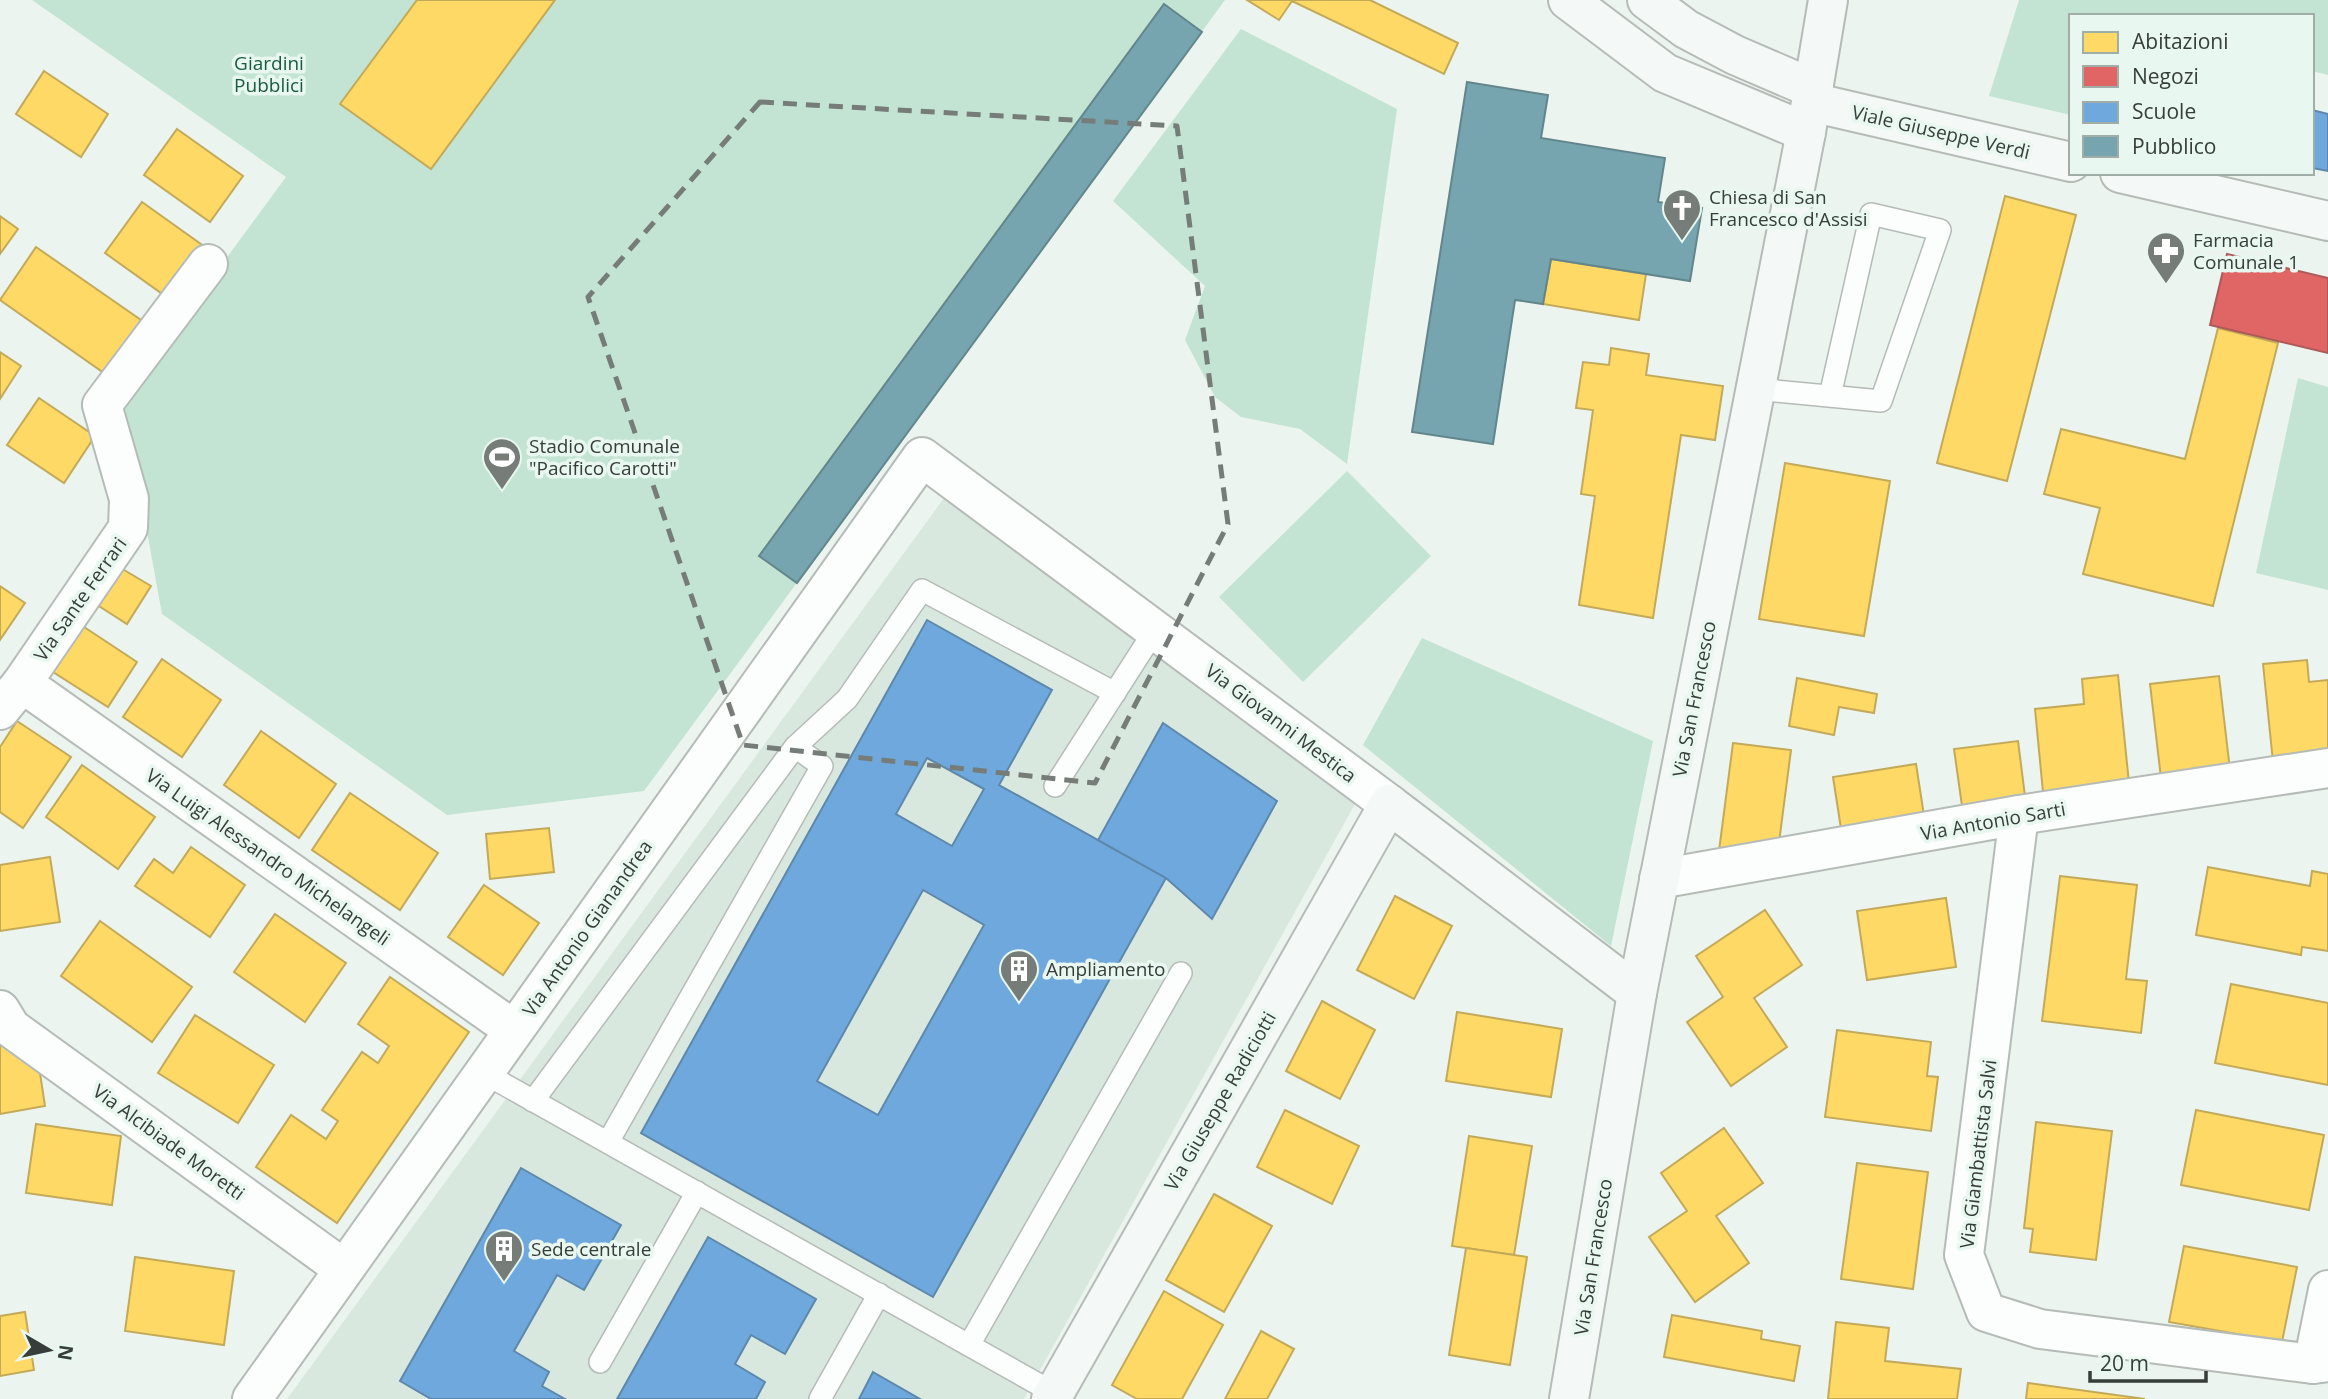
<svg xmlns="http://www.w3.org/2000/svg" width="2328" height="1399" font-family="'Open Sans',sans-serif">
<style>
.built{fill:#d9e8df}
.green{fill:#c3e4d2}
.homes{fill:#ffd966;stroke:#c3aa59;stroke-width:2}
.shops{fill:#e06666;stroke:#ad5a59;stroke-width:2}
.schools{fill:#6fa8dc;stroke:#5e88ab;stroke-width:2;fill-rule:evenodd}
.public{fill:#76a5af;stroke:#63868c;stroke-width:2}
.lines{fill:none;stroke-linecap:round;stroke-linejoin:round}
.lane-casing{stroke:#b5bbb7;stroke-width:24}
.street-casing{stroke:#b5bbb7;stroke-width:42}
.secondary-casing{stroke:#b5bbb7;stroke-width:42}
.lane{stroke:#fcfdfd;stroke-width:21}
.street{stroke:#fcfdfd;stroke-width:38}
.secondary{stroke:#f4f8f6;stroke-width:38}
.marked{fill:none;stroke:#767d79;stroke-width:5;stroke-dasharray:14 9;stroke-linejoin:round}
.labels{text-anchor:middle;stroke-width:7;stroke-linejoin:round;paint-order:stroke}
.park-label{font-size:19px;fill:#1a5b40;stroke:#e8f7ef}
.street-label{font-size:19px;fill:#373d3a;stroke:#e8f7ef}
.poi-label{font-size:19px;fill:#373d3a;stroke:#e8f7ef;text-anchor:start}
</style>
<rect width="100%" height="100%" fill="#ecf4ef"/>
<!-- built -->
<polygon class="built" points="944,498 1355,804 1024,1399 287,1399"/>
<!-- green -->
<g class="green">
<polygon points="32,0 1225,0 644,791 447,815 162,614 123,399 286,177"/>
<polygon points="2019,0 2328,0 2328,75 2312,71 2312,16 2071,16 2071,115 1989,96"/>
<polygon points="1241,29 1397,109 1347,464 1300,429 1241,417 1215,397 1185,340 1205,286 1113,201"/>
<polygon points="2298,378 2328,387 2328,590 2256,573"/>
<polygon points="1347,471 1431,556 1303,682 1219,597"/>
<polygon points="1422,638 1653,741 1611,946 1363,745"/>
</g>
<!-- homes -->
<g class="homes">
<polygon points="417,0 555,0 431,169 340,104"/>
<polygon points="1247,0 1370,0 1458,43 1444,74 1292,1 1279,20"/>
<polygon points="44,71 108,114 81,157 16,114"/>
<polygon points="177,129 243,176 210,222 144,175"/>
<polygon points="2005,196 2076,215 2007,481 1937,463"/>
<polygon points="142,202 205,247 168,298 105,253"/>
<polygon points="0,216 18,229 0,254"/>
<polygon points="36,247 141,320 104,373 0,300"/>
<polygon points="1551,259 1646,274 1639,320 1543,304"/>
<polygon points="2218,328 2278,343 2213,606 2083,574 2100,508 2044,494 2061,429 2185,459"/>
<polygon points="1611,348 1649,354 1646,375 1723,386 1715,440 1681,435 1653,618 1579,605 1595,496 1581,494 1593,410 1576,408 1583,362 1609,365"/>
<polygon points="0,352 21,366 0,399"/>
<polygon points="39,398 95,436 64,483 7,445"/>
<polygon points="1785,463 1890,481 1864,636 1759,619"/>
<polygon points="114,564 151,586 127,624 91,601"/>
<polygon points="0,586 25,603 0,640"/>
<polygon points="72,619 137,662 108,707 42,665"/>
<polygon points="162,659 221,700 182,757 123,717"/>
<polygon points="2307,660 2309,682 2328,680 2328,757 2273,762 2263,664"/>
<polygon points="2118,675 2129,783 2043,792 2035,709 2084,704 2082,679"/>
<polygon points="2219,676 2230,770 2161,778 2150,684"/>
<polygon points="1797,678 1877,694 1874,713 1839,707 1834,735 1789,726"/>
<polygon points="17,721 71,757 23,828 0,812 0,747"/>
<polygon points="261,731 336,784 299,838 224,785"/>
<polygon points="2018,741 2026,804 1963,813 1954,749"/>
<polygon points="1733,743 1791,750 1777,858 1719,851"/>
<polygon points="1916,764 1925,822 1842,835 1833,777"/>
<polygon points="82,765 155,817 118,869 46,817"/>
<polygon points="350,793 438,853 400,910 312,850"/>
<polygon points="549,828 554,872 490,879 486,834"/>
<polygon points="191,847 245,885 210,937 135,886 154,859 173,873"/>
<polygon points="50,857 60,922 0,931 0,865"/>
<polygon points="2208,867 2310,886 2312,871 2328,874 2328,951 2302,947 2301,955 2196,935"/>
<polygon points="2060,876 2137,885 2126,979 2147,981 2141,1033 2042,1021"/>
<polygon points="484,885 539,923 503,975 448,937"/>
<polygon points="1395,896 1452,926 1414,999 1357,970"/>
<polygon points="1946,898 1956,967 1867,980 1857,911"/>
<polygon points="1765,910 1802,965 1754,998 1787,1047 1731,1086 1687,1022 1723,997 1696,956"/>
<polygon points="275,914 346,963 305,1022 234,972"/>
<polygon points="100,921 192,987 152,1042 61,976"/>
<polygon points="390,977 469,1032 337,1223 256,1167 291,1115 326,1139 338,1121 322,1110 362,1052 378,1063 389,1046 358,1024"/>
<polygon points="2231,984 2328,1003 2328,1085 2215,1063"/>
<polygon points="1322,1001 1375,1030 1340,1099 1286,1071"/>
<polygon points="1457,1012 1562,1029 1551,1097 1446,1081"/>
<polygon points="195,1015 274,1065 238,1123 158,1073"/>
<polygon points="0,1023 38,1060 45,1106 0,1114"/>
<polygon points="1837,1030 1931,1042 1927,1076 1938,1077 1931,1131 1825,1117"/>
<polygon points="1285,1110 1359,1146 1332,1204 1257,1167"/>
<polygon points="2196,1110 2324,1135 2309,1210 2181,1185"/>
<polygon points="2036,1122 2112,1131 2096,1260 2030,1252 2033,1229 2024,1228"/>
<polygon points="36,1124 121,1136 112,1205 26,1193"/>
<polygon points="1724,1128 1763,1183 1716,1216 1749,1263 1695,1302 1649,1237 1687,1211 1661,1173"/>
<polygon points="1469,1136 1532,1146 1514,1255 1452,1246"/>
<polygon points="1857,1163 1928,1172 1913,1289 1841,1279"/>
<polygon points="1214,1194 1272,1226 1224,1312 1166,1280"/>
<polygon points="2184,1246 2297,1267 2282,1342 2169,1322"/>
<polygon points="1466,1248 1527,1257 1510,1365 1449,1355"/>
<polygon points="135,1257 234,1271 224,1345 125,1331"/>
<polygon points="1164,1291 1223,1325 1182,1399 1137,1399 1112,1385"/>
<polygon points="25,1312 34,1370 0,1376 0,1316"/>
<polygon points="1672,1315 1762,1331 1761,1339 1800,1346 1794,1381 1664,1357"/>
<polygon points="1836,1322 1889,1328 1885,1361 1961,1369 1957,1399 1828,1399"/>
<polygon points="1261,1331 1294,1349 1267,1399 1225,1399"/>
<polygon points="2028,1383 2145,1399 2026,1399"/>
</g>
<!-- shops -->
<polygon class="shops" points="2227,254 2328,278 2328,353 2210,325"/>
<!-- schools -->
<g class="schools">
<polygon points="2312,110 2328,114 2328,171 2312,168"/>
<path d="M927,620L1052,690L999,785L1166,878L933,1297L641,1133ZM927,758L984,789L952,846L896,814ZM923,890L984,925L878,1115L817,1081Z"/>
<polygon points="1163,723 1277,801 1212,919 1166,878 1098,840"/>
<polygon points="521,1168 621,1225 584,1290 557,1275 514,1351 549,1372 542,1386 565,1399 431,1399 400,1381"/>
<polygon points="708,1237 816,1299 785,1354 751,1335 735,1364 765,1382 756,1399 617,1399"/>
<polygon points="873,1372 920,1399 859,1399"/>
</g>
<!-- public -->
<g class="public">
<polygon points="1164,4 1202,32 797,583 759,556"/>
<polygon points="1467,82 1548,95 1541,138 1665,158 1658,202 1702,208 1690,281 1551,259 1543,304 1515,300 1493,444 1412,432"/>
</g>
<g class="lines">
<defs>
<g id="lane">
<polyline points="1755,389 1881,401 1940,230 1871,214 1830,396"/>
<polyline points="1055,786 1155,630"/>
<polyline points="484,1073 1054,1393"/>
<polyline points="533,1101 795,747 847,699 922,590 1115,693"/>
<polyline points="608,1142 822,766 795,747"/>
<polyline points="969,1345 1181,973"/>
<polyline points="600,1362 697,1192"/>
<polyline points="820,1399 879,1294"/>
</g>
<g id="street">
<polyline points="22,683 514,1030"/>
<polyline points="0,710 22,683 128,528 129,499 102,405 208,264"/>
<polyline points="2019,815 1964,1255 1986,1312 2040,1329 2313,1364 2328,1362"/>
<polyline points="1659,879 2019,815 2328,768"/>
<polyline points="0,1010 11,1028 344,1269"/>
<polyline points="2313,1364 2328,1290"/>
<polyline points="252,1399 922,457 1389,804"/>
</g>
<g id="secondary">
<polyline points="1568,0 1665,73 1806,132"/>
<polyline points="1647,0 1686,29 1735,55 1814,89"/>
<polyline points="1811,102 2071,162"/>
<polyline points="2120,173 2328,221"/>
<polyline points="1051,1399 1389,804 1637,993"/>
<polyline points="1569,1399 1637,993 1806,132 1828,0"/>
</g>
</defs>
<!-- lane casing -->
<use href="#lane" class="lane-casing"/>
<!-- street casing -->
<use href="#street" class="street-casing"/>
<!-- secondary casing -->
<use href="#secondary" class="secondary-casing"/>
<!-- lane -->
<use href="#lane" class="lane"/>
<!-- street -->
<use href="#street" class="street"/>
<!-- secondary -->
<use href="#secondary" class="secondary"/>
</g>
<!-- marked area -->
<path class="marked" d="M760,102L1177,126L1228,524L1095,783L743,745L588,297Z"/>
<!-- icons -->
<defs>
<symbol id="church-pin" viewBox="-11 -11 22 30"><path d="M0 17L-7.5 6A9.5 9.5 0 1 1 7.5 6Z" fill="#767d79" stroke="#e8f7ef"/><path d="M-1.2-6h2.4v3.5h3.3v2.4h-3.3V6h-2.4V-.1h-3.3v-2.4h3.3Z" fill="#fff"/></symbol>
<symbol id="pharmacy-pin" viewBox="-11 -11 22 30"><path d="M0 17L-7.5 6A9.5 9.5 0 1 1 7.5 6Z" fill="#767d79" stroke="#e8f7ef"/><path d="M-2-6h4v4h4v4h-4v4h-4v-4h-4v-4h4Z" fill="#fff"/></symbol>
<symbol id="stadium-pin" viewBox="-11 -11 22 30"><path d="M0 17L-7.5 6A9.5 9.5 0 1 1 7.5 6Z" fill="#767d79" stroke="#e8f7ef"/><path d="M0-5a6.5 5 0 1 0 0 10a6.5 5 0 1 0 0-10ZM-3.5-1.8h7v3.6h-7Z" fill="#fff"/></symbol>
<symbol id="building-pin" viewBox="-11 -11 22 30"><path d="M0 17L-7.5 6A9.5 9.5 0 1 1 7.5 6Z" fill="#767d79" stroke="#e8f7ef"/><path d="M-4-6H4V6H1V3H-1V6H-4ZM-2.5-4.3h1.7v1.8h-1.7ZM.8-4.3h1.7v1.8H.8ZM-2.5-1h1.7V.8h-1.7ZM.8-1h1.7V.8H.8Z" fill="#fff"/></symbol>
</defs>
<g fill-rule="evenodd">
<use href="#church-pin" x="1660" y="186" width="44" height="60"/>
<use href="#pharmacy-pin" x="2144" y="229" width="44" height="60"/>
<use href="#stadium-pin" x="480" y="435" width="44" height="60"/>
<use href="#building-pin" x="997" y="947" width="44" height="60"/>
<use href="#building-pin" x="482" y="1227" width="44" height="60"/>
</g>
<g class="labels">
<!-- park labels -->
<g class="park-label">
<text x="269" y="70">Giardini<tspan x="269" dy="22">Pubblici</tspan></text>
</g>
<!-- street labels -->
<g class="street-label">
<text transform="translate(1941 132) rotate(13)" y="7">Viale Giuseppe Verdi</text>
<text transform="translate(80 599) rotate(-55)" y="7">Via Sante Ferrari</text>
<text transform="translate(1694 699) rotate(-79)" y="7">Via San Francesco</text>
<text transform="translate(1281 723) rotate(37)" y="7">Via Giovanni Mestica</text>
<text transform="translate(1993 821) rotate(-10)" y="7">Via Antonio Sarti</text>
<text transform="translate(268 857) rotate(35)" y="7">Via Luigi Alessandro Michelangeli</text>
<text transform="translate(587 928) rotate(-55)" y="7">Via Antonio Gianandrea</text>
<text transform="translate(1220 1101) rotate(-60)" y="7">Via Giuseppe Radiciotti</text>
<text transform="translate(169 1142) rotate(36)" y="7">Via Alcibiade Moretti</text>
<text transform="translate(1978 1154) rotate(-83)" y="7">Via Giambattista Salvi</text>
<text transform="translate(1593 1257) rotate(-81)" y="7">Via San Francesco</text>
</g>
<!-- poi labels -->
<g class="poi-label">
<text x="1709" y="204">Chiesa di San<tspan x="1709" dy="22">Francesco d'Assisi</tspan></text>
<text x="2193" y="247">Farmacia<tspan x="2193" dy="22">Comunale 1</tspan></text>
<text x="529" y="453">Stadio Comunale<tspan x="529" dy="22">"Pacifico Carotti"</tspan></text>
<text x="1046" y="976">Ampliamento</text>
<text x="531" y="1256">Sede centrale</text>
</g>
</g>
<!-- legend -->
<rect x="2069" y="14" width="245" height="161" fill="#e8f7ef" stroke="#a1ada7" stroke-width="2"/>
<rect x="2083" y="32" width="35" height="21" fill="#ffd966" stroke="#a1ada7" stroke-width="2"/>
<text x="2132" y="49" font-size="21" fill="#373d3a">Abitazioni</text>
<rect x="2083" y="66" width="35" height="21" fill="#e06666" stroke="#a1ada7" stroke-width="2"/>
<text x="2132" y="84" font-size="21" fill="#373d3a">Negozi</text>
<rect x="2083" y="102" width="35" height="21" fill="#6fa8dc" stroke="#a1ada7" stroke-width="2"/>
<text x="2132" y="119" font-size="21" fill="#373d3a">Scuole</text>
<rect x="2083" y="136" width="35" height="21" fill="#76a5af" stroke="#a1ada7" stroke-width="2"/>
<text x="2132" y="154" font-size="21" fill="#373d3a">Pubblico</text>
<!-- north arrow -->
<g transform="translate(49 1350) rotate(99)" stroke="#e8f7ef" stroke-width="5" paint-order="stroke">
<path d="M0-5L12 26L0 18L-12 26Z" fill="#373d3a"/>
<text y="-10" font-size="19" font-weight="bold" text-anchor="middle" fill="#373d3a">N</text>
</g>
<!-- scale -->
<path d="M2090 1371v10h116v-10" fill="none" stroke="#373d3a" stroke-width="3.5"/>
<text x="2100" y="1371" font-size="21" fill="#373d3a" stroke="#e8f7ef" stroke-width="5" paint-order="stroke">20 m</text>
</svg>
